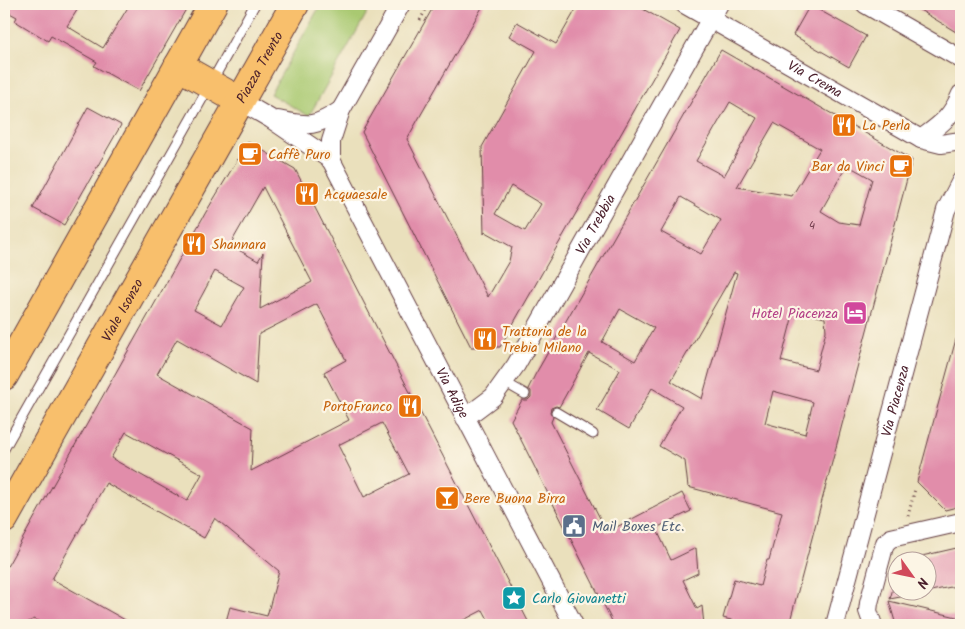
<svg xmlns="http://www.w3.org/2000/svg" width="965" height="629" font-family="Kalam,sans-serif">
<style>
.green{fill:#a9c971;stroke:#7a744e}
.building{fill:#e18daa;fill-rule:evenodd}
.lines{fill:none;stroke-linecap:round;stroke-linejoin:round}
.lane-casing{stroke:#623c41;stroke-width:11}
.street-casing{stroke:#623c41;stroke-width:20}
.primary-casing{stroke:#623c41;stroke-width:30}
.path{stroke:#623c41;stroke-width:3;stroke-dasharray:1 4;stroke-linecap:butt}
.lane{stroke:#fff;stroke-width:9}
.street{stroke:#fff;stroke-width:18}
.primary{stroke:#f8bf6c;stroke-width:28}
.labels{text-anchor:middle;stroke-width:4.5;stroke-linejoin:round;paint-order:stroke}
.number-label{font-size:11px;fill:#703a4b}
.street-label{font-size:14px;fill:#4a1f2b;stroke:#fcf5e5}
.food-label{font-size:14px;fill:#c56008;stroke:#fcf5e5;text-anchor:start}
.hotel-label{font-size:14px;fill:#b23c85;stroke:#fcf5e5;text-anchor:end}
.service-label{font-size:14px;fill:#4e5e75;stroke:#fcf5e5;text-anchor:start}
.culture-label{font-size:14px;fill:#0d838f;stroke:#fcf5e5;text-anchor:start}
</style>
<rect width="100%" height="100%" fill="#fcf5e5"/>
<filter id="ink" filterUnits="userSpaceOnUse"><feTurbulence type="fractalNoise" baseFrequency=".02" numOctaves="2"/><feDisplacementMap in="SourceGraphic" scale="10" xChannelSelector="R" yChannelSelector="G"/><feConvolveMatrix kernelMatrix="1 2 1 2 8 2 1 2 1" color-interpolation-filters="sRGB"/></filter>
<filter id="wash" filterUnits="userSpaceOnUse"><feTurbulence type="fractalNoise" baseFrequency=".0096" numOctaves="4" result="noise"/><feDisplacementMap in="SourceGraphic" scale="20" xChannelSelector="R" yChannelSelector="G"/><feGaussianBlur stdDeviation="1.12" result="paint"/><feColorMatrix in="noise" values="0 0 0 0 0 0 0 0 0 0 0 0 0 0 0 0 0 1.4 0 .05"/><feComposite in="paint" operator="in"/></filter>
<g filter="url(#wash)">
<rect width="100%" height="100%" fill="#eae0bc"/>
<!-- green -->
<polygon class="green" points="321,4 372,4 309,116 270,94"/>
<g id="blocks">
<!-- building -->
<g class="building">
<polygon points="4,4 81,4 67,26 103,48 130,4 189,4 139,91 94,66 97,62 51,36 48,41 15,21 17,17 4,10"/>
<path d="M435,4H484L407,139L488,297L509,261L512,247L485,232L484,234L482,147L536,51L509,36L517,22L556,44L579,4H634L680,30L500,347H471L362,132ZM511,186L541,204L525,231L495,214Z"/>
<polygon points="910,4 961,4 961,35"/>
<polygon points="810,5 866,36 849,67 793,35"/>
<path d="M721,50L912,160L789,625H751L723,618L734,579L760,586L767,560H769L782,512L688,487L685,461L659,446L682,406L652,388L629,429L597,410L620,370L589,353L559,407L556,406L551,408L550,412L553,417L551,422L607,532L682,493L691,511L656,528L671,560L696,548L698,573L683,580L697,609L702,606L704,625H614L511,420L522,400H528L531,397V391L528,389L535,375ZM730,102L757,118L724,176L696,161ZM774,123L820,149L792,196L737,187ZM847,165L872,179L859,225L839,222L821,211ZM681,197L721,220L701,254L661,232ZM734,272L737,273L702,399L671,381ZM620,309L654,328L635,361L602,342ZM794,311L825,318L826,331L816,370L781,361ZM773,391L813,402L805,434L765,423Z"/>
<polygon points="88,107 121,125 64,225 33,208"/>
<path d="M248,142L295,169L530,625H491L483,610L454,625H225L230,607L267,616L279,571L215,518L204,538L106,483L52,579L134,625H46L34,619L23,625H4V572L206,212ZM263,187L312,282L260,309L263,253L258,261L230,245ZM215,271L244,287L222,325L194,310ZM317,304L346,360L324,372L349,420L251,471L253,428L157,374L177,339L256,384L259,334ZM382,423L409,474L364,497L338,445ZM126,432L202,474L187,501L111,458Z"/>
<polygon points="956,339 961,339 961,506 945,510 917,482"/>
<polygon points="961,547 961,585 890,599 898,570 898,592 928,592 928,562 900,561"/>
<polygon points="889,601 961,618 961,625 896,625"/>
</g>
</g>
</g>
<g filter="url(#ink)">
<use href="#blocks" fill-opacity="0" stroke="#623c41" stroke-width="1"/>
<g class="lines">
<defs>
<g id="lane">
<polyline points="504,382 525,394"/>
<polyline points="556,412 593,434"/>
<polyline points="4,449 210,85 255,4"/>
</g>
<g id="street">
<path id="s1" d="M401,4L341,110L331,141V160L574,625"/>
<path id="s2" d="M684,4L921,139L941,144L961,141"/>
<polyline points="865,4 961,59"/>
<polyline points="240,101 271,119 331,160"/>
<path d="M278,120C309,126 314,128 341,110"/>
<path d="M921,139C941,124 951,118 961,94"/>
<path id="s3" d="M465,418L493,397L516,365L719,4"/>
<path id="s4" d="M835,625L946,210L961,181"/>
<polyline points="873,625 868,611 869,603 885,543 891,538 961,522"/>
</g>
<g id="primary">
<polyline points="178,66 240,101"/>
<polyline points="4,376 213,4"/>
<path id="s5" d="M4,519L295,4"/>
</g>
</defs>
<!-- lane casing -->
<use href="#lane" class="lane-casing"/>
<!-- street casing -->
<use href="#street" class="street-casing"/>
<!-- primary casing -->
<use href="#primary" class="primary-casing"/>
<!-- path -->
<g class="path">
<polyline points="420,20 429,4"/>
<polyline points="908,516 915,489"/>
</g>
<!-- lane -->
<use href="#lane" class="lane"/>
<!-- street -->
<use href="#street" class="street"/>
<!-- primary -->
<use href="#primary" class="primary"/>
</g>
</g>
<!-- icons -->
<defs>
<symbol id="restaurant-square" viewBox="-11 -11 22 22"><rect x="-9" y="-9" width="18" height="18" rx="4" fill="#e8710a" stroke="#fcf5e5"/><path d="M-5-6h1v4h1v-4h1v4h1v-4h1v5L-1.5 .5V6h-2V.5L-5-1ZM5-6V6H3V1.5H1.5Q1.5-4 5-6Z" fill="#fff"/></symbol>
<symbol id="cafe-square" viewBox="-11 -11 22 22"><rect x="-9" y="-9" width="18" height="18" rx="4" fill="#e8710a" stroke="#fcf5e5"/><path d="M-5.5-4.5H6V0H3Q3 3.5 0 3.5H-2.5Q-5.5 3.5-5.5 0ZM3-3.2v2h1.7v-2ZM-6 4.5H4V6H-6Z" fill="#fff"/></symbol>
<symbol id="hotel-square" viewBox="-11 -11 22 22"><rect x="-9" y="-9" width="18" height="18" rx="4" fill="#d1479c" stroke="#fcf5e5"/><path d="M-6-4.5h1.5V1H6V5H4.5V3h-9V5H-6ZM-4 0a1.8 1.8 0 1 1 3.6 0ZM.5 0V-2.5h3Q6-2.5 6 0Z" fill="#fff"/></symbol>
<symbol id="bar-square" viewBox="-11 -11 22 22"><rect x="-9" y="-9" width="18" height="18" rx="4" fill="#e8710a" stroke="#fcf5e5"/><path d="M-6-5H6L.8 .8V4.5H3.5V6h-7V4.5H-.8V.8Z" fill="#fff"/></symbol>
<symbol id="civic-square" viewBox="-11 -11 22 22"><rect x="-9" y="-9" width="18" height="18" rx="4" fill="#5c6f8a" stroke="#fcf5e5"/><path d="M-.6-6.5H3V-4.5H.6V-3L4-1V1h2V6H-6V1h2V-1L-.6-3ZM-1.2 2.5V6h2.4V2.5Z" fill="#fff"/></symbol>
<symbol id="sight-square" viewBox="-11 -11 22 22"><rect x="-9" y="-9" width="18" height="18" rx="4" fill="#0f9aa8" stroke="#fcf5e5"/><path d="M0-6L1.8-2.2L6-1.7L2.9 1.2L3.7 5.4L0 3.3L-3.7 5.4L-2.9 1.2L-6-1.7L-1.8-2.2Z" fill="#fff"/></symbol>
</defs>
<g fill-rule="evenodd">
<use href="#restaurant-square" x="830" y="111" width="28" height="28"/>
<use href="#cafe-square" x="236" y="140" width="28" height="28"/>
<use href="#cafe-square" x="887" y="152" width="28" height="28"/>
<use href="#restaurant-square" x="293" y="180" width="28" height="28"/>
<use href="#restaurant-square" x="180" y="230" width="28" height="28"/>
<use href="#hotel-square" x="841" y="299" width="28" height="28"/>
<use href="#restaurant-square" x="471" y="325" width="28" height="28"/>
<use href="#restaurant-square" x="396" y="392" width="28" height="28"/>
<use href="#bar-square" x="433" y="484" width="28" height="28"/>
<use href="#civic-square" x="560" y="512" width="28" height="28"/>
<use href="#sight-square" x="500" y="584" width="28" height="28"/>
</g>
<g class="labels">
<!-- number labels -->
<g class="number-label">
<text x="812" y="229">4</text>
</g>
<!-- street labels -->
<g class="street-label">
<text dy="5" stroke="none"><textPath href="#s5" startOffset="519">Piazza Trento</textPath></text>
<text dy="5" stroke="none"><textPath href="#s2" startOffset="151">Via Crema</textPath></text>
<text dy="5" stroke="none"><textPath href="#s3" startOffset="236">Via Trebbia</textPath></text>
<text dy="5" stroke="none"><textPath href="#s5" startOffset="240">Viale Isonzo</textPath></text>
<text dy="5" stroke="none"><textPath href="#s1" startOffset="436">Via Adige</textPath></text>
<text dy="5" stroke="none"><textPath href="#s4" startOffset="232">Via Piacenza</textPath></text>
</g>
<!-- food labels -->
<g class="food-label">
<text x="862" y="130">La Perla</text>
<text x="268" y="159">Caffè Puro</text>
<text x="884" y="171" text-anchor="end">Bar da Vinci</text>
<text x="324" y="199">Acquaesale</text>
<text x="212" y="249">Shannara</text>
<text x="502" y="336">Trattoria de la<tspan x="502" dy="16">Trebia Milano</tspan></text>
<text x="392" y="411" text-anchor="end">PortoFranco</text>
<text x="464" y="503">Bere Buona Birra</text>
</g>
<!-- hotel labels -->
<g class="hotel-label">
<text x="838" y="318">Hotel Piacenza</text>
</g>
<!-- service labels -->
<g class="service-label">
<text x="592" y="531">Mail Boxes Etc.</text>
</g>
<!-- culture labels -->
<g class="culture-label">
<text x="532" y="603">Carlo Giovanetti</text>
</g>
</g>
<!-- margin -->
<rect width="965" height="629" fill="none" stroke="#fcf5e5" stroke-width="20"/>
<!-- north arrow -->
<g transform="translate(912 576) rotate(123)"><circle r="24" fill="#fcf5e5" stroke="#b59f9b"/>
<path d="M0-4L9 19L0 12L-9 19Z" fill="#d1495b"/>
<text y="-8" font-size="14" font-weight="bold" text-anchor="middle" fill="#4a1f2b">N</text>
</g>
</svg>
